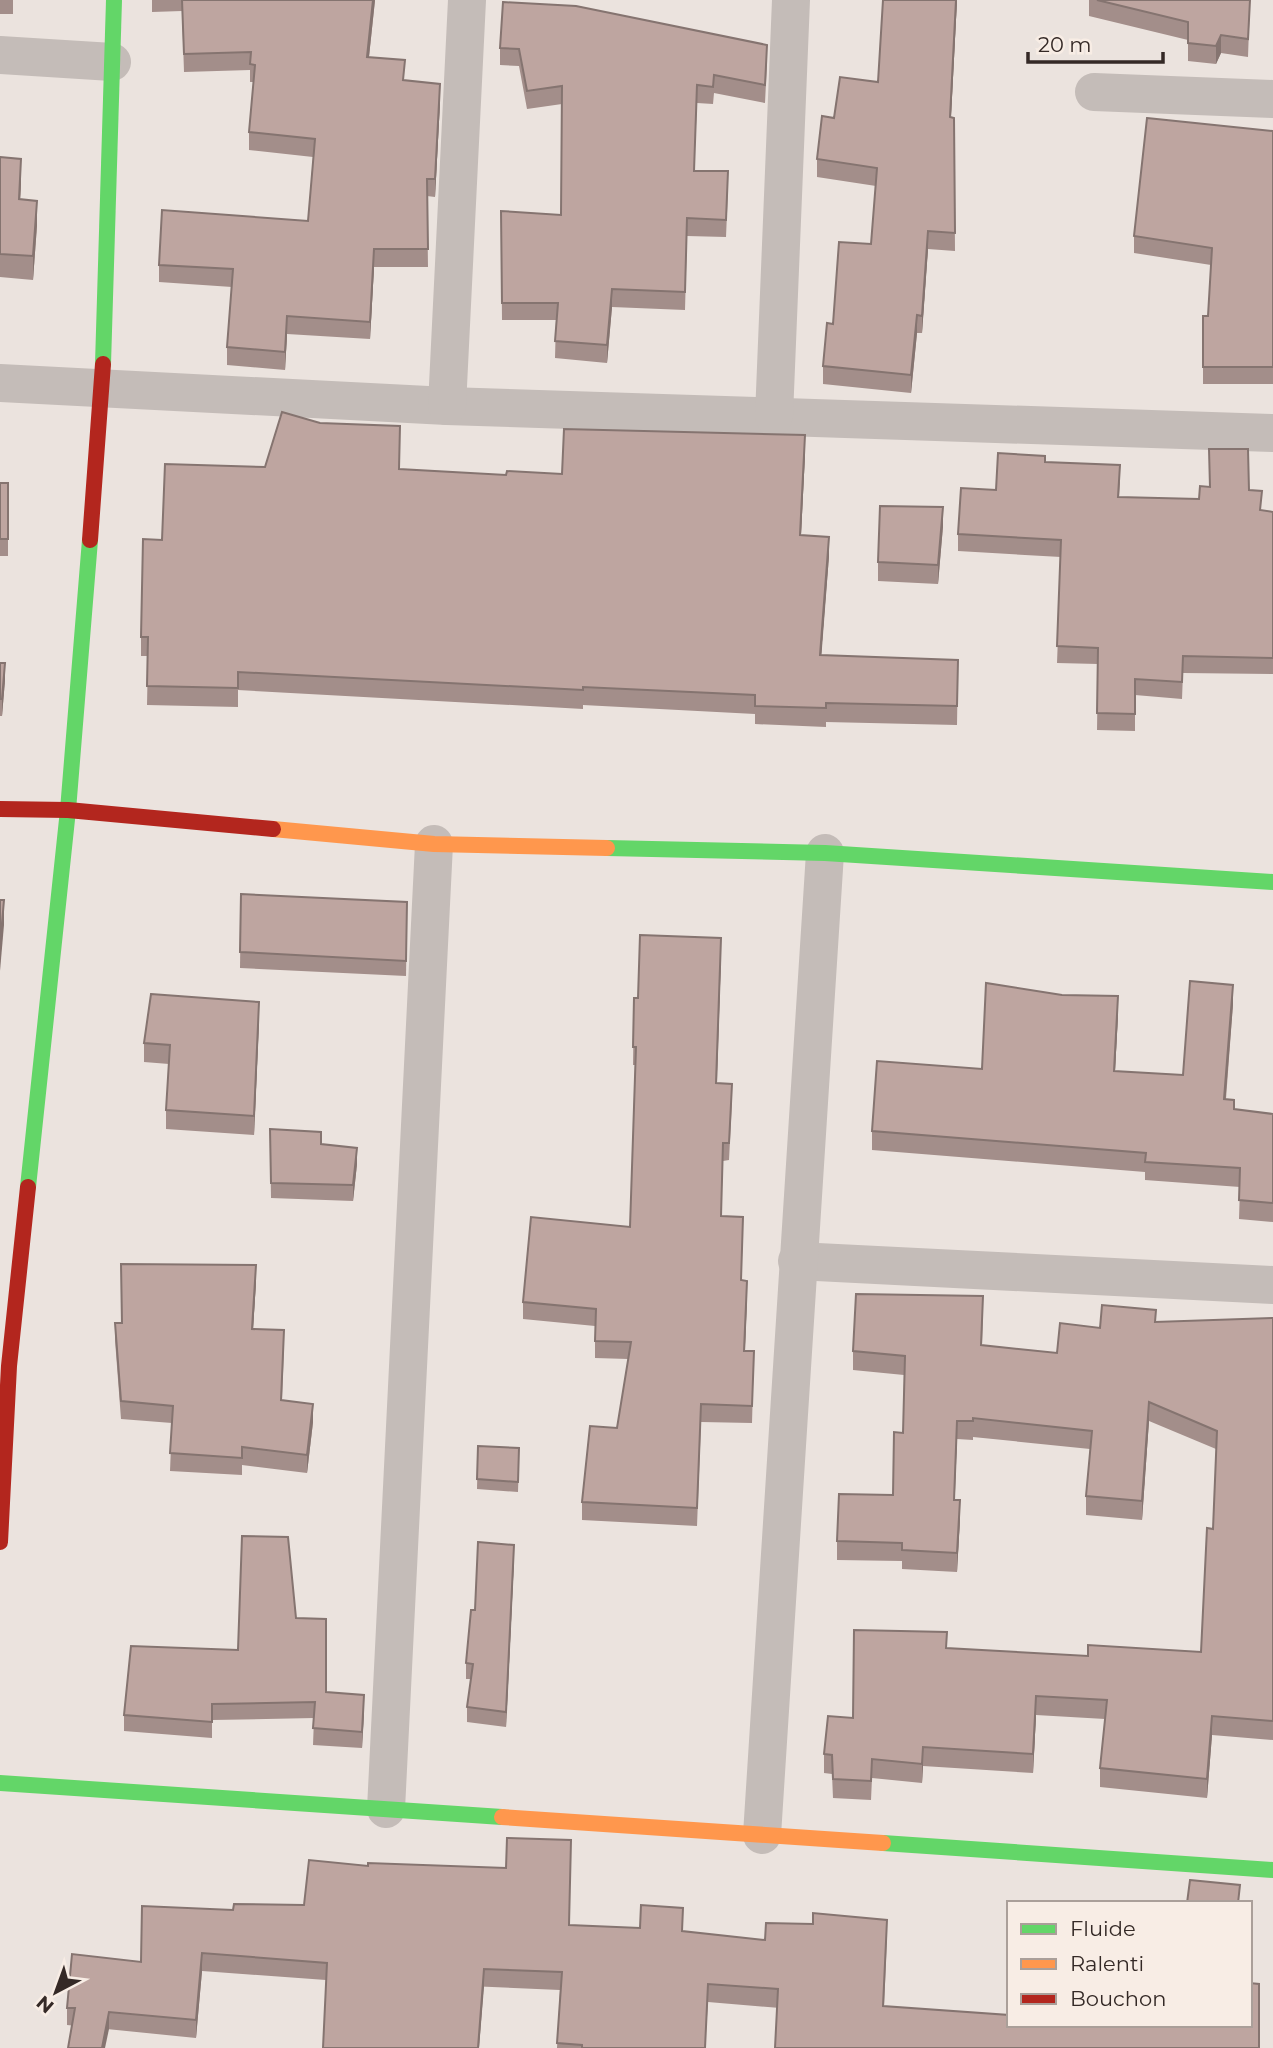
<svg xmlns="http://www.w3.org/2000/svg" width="1273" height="2048" font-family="Montserrat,sans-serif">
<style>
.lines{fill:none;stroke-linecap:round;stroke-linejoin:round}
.street{stroke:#c4bcb8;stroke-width:38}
.fast{stroke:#63d668;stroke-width:16}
.slow{stroke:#ff974d;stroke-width:16}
.jam{stroke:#b3261e;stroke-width:16}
.wall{fill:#a38e8a}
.shaded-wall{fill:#857470}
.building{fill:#bea5a0;stroke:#857470;stroke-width:2}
</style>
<rect width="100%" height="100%" fill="#ebe3de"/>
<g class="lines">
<!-- street -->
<g class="street">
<polyline points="0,55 112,62"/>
<polyline points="1094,92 1273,99"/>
<polyline points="0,383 447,406 1273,433"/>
<polyline points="447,406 467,0"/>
<polyline points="774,416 791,0"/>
<polyline points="797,1261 1273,1285"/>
<polyline points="386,1809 434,844"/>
<polyline points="762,1835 825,853"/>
</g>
<!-- fast -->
<g class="fast">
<polyline points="103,364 114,0"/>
<polyline points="607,848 825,853 1273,882"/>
<polyline points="28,1187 68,810 90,540"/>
<polyline points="0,1783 502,1817"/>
<polyline points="883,1843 1273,1870"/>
</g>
<!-- slow -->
<g class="slow">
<polyline points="273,829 434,844 607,848"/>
<polyline points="502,1817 883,1843"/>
</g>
<!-- jam -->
<g class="jam">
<polyline points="90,540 103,364"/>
<polyline points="0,809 68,810 273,829"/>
<polyline points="0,1542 9,1366 28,1187"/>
</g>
</g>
<!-- wall -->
<g class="wall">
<rect x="0" y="0" width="13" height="14"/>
<polygon points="152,0 375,0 369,57 404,81 440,102 435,197 427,196 428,267 374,267 370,339 287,334 285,370 227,365 227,347 232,287 159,282 159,265 308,221 313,157 249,150 249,132 254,82 250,82 250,70 184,72 182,11 152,12"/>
<polygon points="883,0 957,0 951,117 954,118 955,251 928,249 922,333 917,333 911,393 823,384 823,366 833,324 871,244 876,186 817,177 817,159 834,118 878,82"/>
<polygon points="1089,0 1250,0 1248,57 1221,53 1216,64 1188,61 1188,40 1089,16"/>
<polygon points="500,48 767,62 765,103 714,93 713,104 697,103 694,171 728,189 726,237 687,236 685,310 612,307 607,363 555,358 556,320 502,320 501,211 561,215 562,104 527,109 519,66 500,65"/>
<polygon points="1273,131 1273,384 1203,384 1203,316 1208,316 1211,265 1134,253 1134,236"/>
<polygon points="0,157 21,182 20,200 37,225 33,280 0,277"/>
<polygon points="320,423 400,445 400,469 506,475 562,474 805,454 801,535 829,556 821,655 958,660 957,725 826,722 826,727 755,724 755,714 583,705 583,709 238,690 238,707 147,705 148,656 141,656 141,637 162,540 265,467"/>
<polygon points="1209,449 1249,490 1262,511 1273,512 1273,674 1183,673 1182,699 1135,695 1135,731 1097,730 1098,664 1057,663 1061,557 958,551 958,534 996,490 1045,462 1120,482 1119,497 1199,499 1210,487"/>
<rect x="0" y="483" width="8" height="73"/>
<polygon points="943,526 938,584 878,581 878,562"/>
<polygon points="0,663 5,680 2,716 0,716"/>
<polygon points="241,894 407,918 406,976 240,968"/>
<polygon points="721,956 717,1083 732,1101 729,1160 723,1161 721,1216 743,1235 741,1280 747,1298 745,1351 754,1351 752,1423 701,1422 697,1526 582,1520 582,1502 617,1428 628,1359 595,1358 595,1326 523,1319 523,1302 630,1227 635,1065 633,1065 634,998 638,998"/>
<polygon points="1233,1004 1226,1099 1234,1110 1273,1114 1273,1222 1239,1219 1240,1187 1145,1180 1145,1172 872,1150 872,1131 982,1069 1118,1015 1115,1071 1183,1075"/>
<polygon points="259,1021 254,1135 166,1129 166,1110 169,1064 144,1062 144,1043"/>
<polygon points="270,1129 321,1144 357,1164 353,1201 271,1198"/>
<polygon points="256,1282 253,1329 284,1347 282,1400 313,1422 307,1473 242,1465 242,1475 170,1471 172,1423 121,1419 115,1340 115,1323 121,1323"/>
<polygon points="983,1315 982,1345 1057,1353 1100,1328 1156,1322 1273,1318 1273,1740 1212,1735 1207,1798 1100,1787 1100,1768 1105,1719 1036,1715 1033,1773 923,1766 922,1783 872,1778 871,1800 833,1798 832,1774 824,1773 824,1754 853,1718 947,1648 1088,1656 1201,1652 1213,1529 1216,1449 1149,1421 1142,1520 1086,1515 1086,1496 1090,1449 973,1437 973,1440 957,1439 954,1500 960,1519 957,1572 902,1569 902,1561 837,1560 837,1541 893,1495 903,1433 904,1375 853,1370 853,1351"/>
<polygon points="478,1446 519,1458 518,1492 477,1489"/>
<polygon points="514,1560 506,1727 467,1722 467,1707 471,1679 466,1679 466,1663 475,1610"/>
<polygon points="296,1618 326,1692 364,1711 362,1748 313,1745 314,1718 212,1720 212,1738 124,1731 124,1715 238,1650"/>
<polygon points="233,1910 570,1925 683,1931 765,1940 887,1937 884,2007 1259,2048 708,2002 705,2048 557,2048 560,1990 326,1980 202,1971 196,2038 67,2025 67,2008 141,1962"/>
</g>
<!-- shaded-wall -->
<g class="shaded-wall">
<polygon points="373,0 375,0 367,75 367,57"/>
<polygon points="956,0 957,0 950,135 950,117"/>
<polygon points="1221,35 1221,53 1216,64 1216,46"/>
<polygon points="440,84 440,102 435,197 435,179"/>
<polygon points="21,159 21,182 19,223 19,199"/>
<polygon points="37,201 37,225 33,280 33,256"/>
<polygon points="928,231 928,249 922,333 922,316"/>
<polygon points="374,249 374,267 370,339 370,322"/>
<polygon points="612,289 612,307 607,363 607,345"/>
<polygon points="917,315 917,333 911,393 911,375"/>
<polygon points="287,316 287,334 285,370 285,352"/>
<polygon points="805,435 805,454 800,554 800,535"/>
<polygon points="943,507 943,526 938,584 938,565"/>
<polygon points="829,537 829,556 820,674 820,655"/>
<polygon points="5,663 5,680 2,716 2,699"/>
<polygon points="4,900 4,925 0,971 0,946"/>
<polygon points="721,938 721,956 716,1101 716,1083"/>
<polygon points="1233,985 1233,1004 1224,1118 1224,1099"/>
<polygon points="1118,996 1118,1015 1114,1090 1114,1071"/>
<polygon points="259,1002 259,1021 254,1135 254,1116"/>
<polygon points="357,1148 357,1164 353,1201 353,1185"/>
<polygon points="256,1265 256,1282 252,1346 252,1329"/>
<polygon points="747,1281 747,1298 744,1368 744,1351"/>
<polygon points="1149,1402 1149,1421 1142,1520 1142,1501"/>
<polygon points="313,1404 313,1422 307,1473 307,1455"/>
<polygon points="957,1421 957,1439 954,1519 954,1500"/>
<polygon points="960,1500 960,1519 957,1572 957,1553"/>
<polygon points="514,1545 514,1560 506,1727 506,1712"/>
<polygon points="364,1695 364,1711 362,1748 362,1732"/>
<polygon points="1036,1696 1036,1715 1033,1773 1033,1754"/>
<polygon points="1212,1716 1212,1735 1207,1798 1207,1779"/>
<polygon points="923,1747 923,1766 922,1783 922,1764"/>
<polygon points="202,1953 202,1971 196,2038 196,2020"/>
<polygon points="484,1969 484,1987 479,2048 478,2048"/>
<polygon points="109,2012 109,2029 105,2048 102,2048"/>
</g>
<!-- building -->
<g class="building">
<polygon points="182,0 373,0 367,57 405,60 403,80 440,84 435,179 427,179 428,249 374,249 370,322 287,316 285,352 227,347 233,269 159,265 162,210 308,221 315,139 249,132 255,65 250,64 251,52 184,54"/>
<polygon points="883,0 956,0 950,117 954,118 955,233 928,231 922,316 917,315 911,375 823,366 827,323 833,324 839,242 871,244 877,168 817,159 822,116 834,118 840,77 878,82"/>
<polygon points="1097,0 1250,0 1248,39 1221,35 1216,46 1188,43 1188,22"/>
<polygon points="503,2 576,6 767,45 765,85 714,75 713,87 697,85 694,171 728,171 726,220 687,218 685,292 612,289 607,345 555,341 558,303 502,303 501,211 561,215 562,86 527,91 519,49 500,48"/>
<polygon points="1147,118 1273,131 1273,367 1203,367 1203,316 1208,316 1212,248 1134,236"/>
<polygon points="0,157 21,159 19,199 37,201 33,256 0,254"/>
<polygon points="282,412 320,423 400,426 399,469 506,475 507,471 562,474 564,429 805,435 800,535 829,537 820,655 958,660 957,706 826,703 826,708 755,706 755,695 583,687 583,690 238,672 238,688 147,686 148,637 141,637 143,539 162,540 165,464 265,467"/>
<polygon points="1209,449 1248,449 1249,490 1262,491 1260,510 1273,512 1273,658 1183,656 1182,682 1135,679 1135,714 1097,713 1098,648 1057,646 1061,540 958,534 961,488 996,490 998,453 1045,456 1045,462 1120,465 1118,497 1199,499 1200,486 1210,487"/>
<rect x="0" y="483" width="8" height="56"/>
<polygon points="880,506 943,507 938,565 878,562"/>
<polygon points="0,663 5,663 2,699 0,699"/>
<polygon points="241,894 407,902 406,961 240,952"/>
<polygon points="0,900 4,900 0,946"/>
<polygon points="640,935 721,938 716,1083 732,1084 729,1143 723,1143 721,1216 743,1217 741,1280 747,1281 744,1351 754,1351 752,1406 701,1404 697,1508 582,1502 590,1426 617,1428 631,1342 595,1341 596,1309 523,1302 531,1217 630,1227 636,1047 633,1047 634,998 638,998"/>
<polygon points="1190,981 1233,985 1224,1099 1234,1100 1234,1109 1273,1114 1273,1203 1239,1200 1240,1168 1145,1162 1146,1153 872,1131 877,1061 982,1069 986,983 1062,995 1118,996 1114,1071 1183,1075"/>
<polygon points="151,994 259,1002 254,1116 166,1110 170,1045 144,1043"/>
<polygon points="270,1129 321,1132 321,1144 357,1148 353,1185 271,1183"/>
<polygon points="121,1264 256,1265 252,1329 284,1330 281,1400 313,1404 307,1455 242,1447 242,1458 170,1453 173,1406 121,1401 115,1323 122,1323"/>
<polygon points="856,1294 983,1296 981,1345 1057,1353 1060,1323 1100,1328 1102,1305 1156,1310 1155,1322 1273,1318 1273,1721 1212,1716 1207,1779 1100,1768 1107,1700 1036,1696 1033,1754 923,1747 922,1764 872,1759 871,1781 833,1779 832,1755 824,1754 828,1716 853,1718 854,1630 947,1632 946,1648 1088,1656 1088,1645 1201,1652 1207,1528 1213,1529 1217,1431 1149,1402 1142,1501 1086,1496 1092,1431 973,1418 973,1421 957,1421 954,1500 960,1500 957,1553 902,1550 902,1543 837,1541 839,1494 893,1495 894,1432 903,1433 905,1356 853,1351"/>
<polygon points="478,1446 519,1448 518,1482 477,1479"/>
<polygon points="242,1536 288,1537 296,1618 326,1619 326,1692 364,1695 362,1732 313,1728 315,1702 212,1704 212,1722 124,1715 131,1646 238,1650"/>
<polygon points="478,1542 514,1545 506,1712 467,1707 473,1664 466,1663 471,1610 475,1610"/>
<polygon points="507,1838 571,1840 569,1925 640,1928 641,1905 683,1908 682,1931 765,1940 766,1923 813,1924 813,1913 887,1920 883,2006 1009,2015 1009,2025 1250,2025 1250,1983 1259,1984 1259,2048 775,2048 778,1989 708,1984 705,2048 582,2048 582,2045 557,2043 562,1972 484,1969 478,2048 323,2048 327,1963 202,1953 196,2020 109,2012 102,2048 68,2048 75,2008 67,2008 72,1954 141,1962 142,1906 233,1910 234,1904 304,1905 309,1860 368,1866 368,1863 506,1868"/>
<polygon points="1190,1880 1240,1885 1238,1903 1187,1903"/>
</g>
<!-- legend -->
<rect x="1007" y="1901" width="245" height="126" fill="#f8ede5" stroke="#aa9f99" stroke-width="2"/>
<rect x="1021" y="1924" width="35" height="10" fill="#63d668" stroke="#aa9f99" stroke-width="2"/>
<text x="1070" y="1936" font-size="21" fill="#342926">Fluide</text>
<rect x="1021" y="1959" width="35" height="10" fill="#ff974d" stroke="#aa9f99" stroke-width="2"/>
<text x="1070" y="1971" font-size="21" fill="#342926">Ralenti</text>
<rect x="1021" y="1994" width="35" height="10" fill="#b3261e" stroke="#aa9f99" stroke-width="2"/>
<text x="1070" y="2006" font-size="21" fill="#342926">Bouchon</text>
<!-- north arrow -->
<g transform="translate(56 1992) rotate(221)" stroke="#f8ede5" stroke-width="5" paint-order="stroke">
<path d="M0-5L12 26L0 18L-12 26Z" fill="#342926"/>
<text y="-10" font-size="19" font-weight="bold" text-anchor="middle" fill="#342926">N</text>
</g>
<!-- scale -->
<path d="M1028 52v10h135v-10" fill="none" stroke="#342926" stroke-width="3.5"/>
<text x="1038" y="52" font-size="21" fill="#342926" stroke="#f8ede5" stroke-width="5" paint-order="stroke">20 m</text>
</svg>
